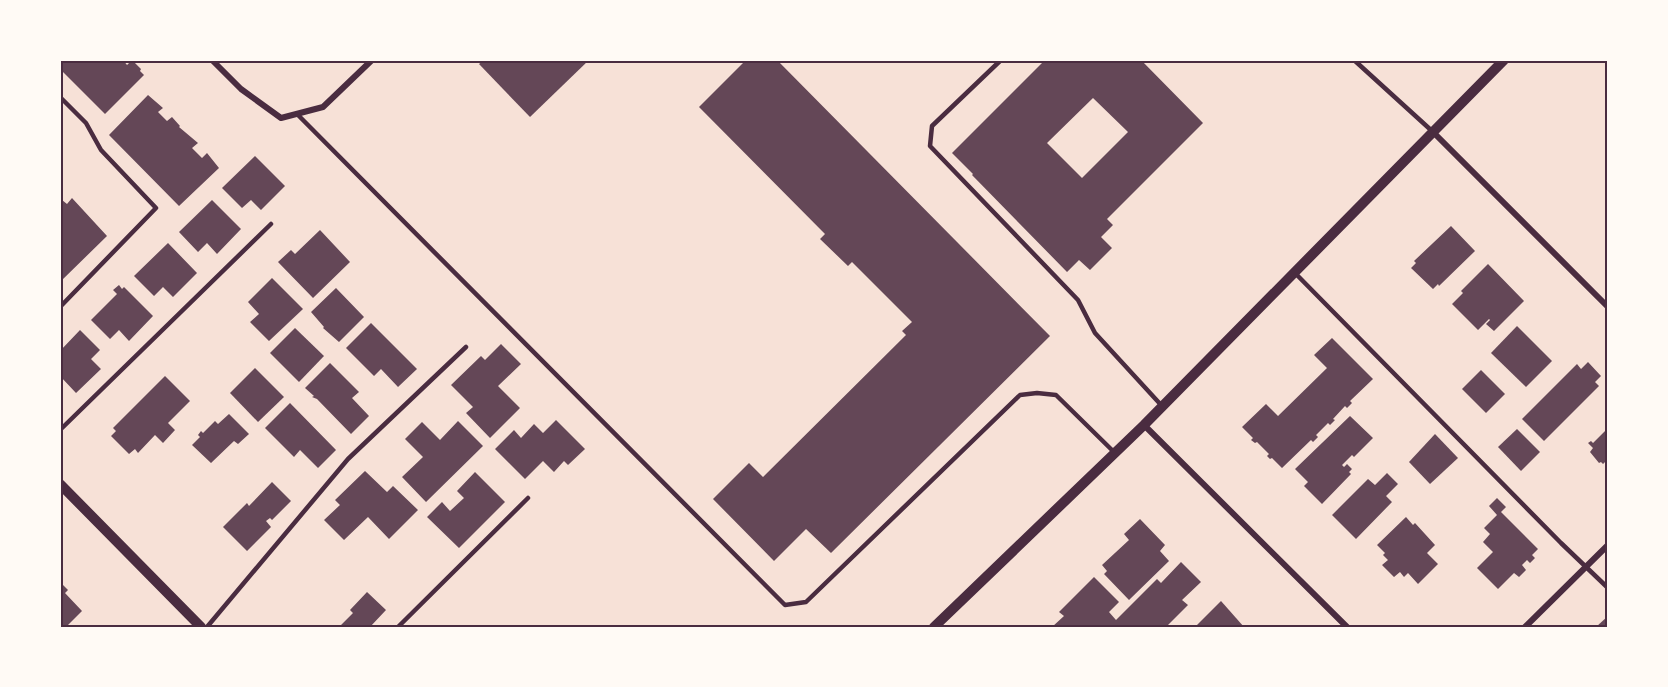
<svg xmlns="http://www.w3.org/2000/svg" width="1668" height="687" font-family="'Source Sans 3',sans-serif">
<style>
.building{fill:#644757;fill-rule:evenodd}
.lines{fill:none;stroke-linecap:round;stroke-linejoin:round}
.service{stroke:#4a2c40;stroke-width:4.5}
.minor{stroke:#4a2c40;stroke-width:6}
.tertiary{stroke:#4a2c40;stroke-width:10}
.neatline{fill:none;stroke:#4a2c40;stroke-width:2}
</style>
<rect width="100%" height="100%" fill="#f7e1d7"/>
<!-- building -->
<g class="building">
<polygon points="60,60 123,60 127,65 132,60 141,69 140,71 144,75 105,114 60,69"/>
<polygon points="484,60 589,60 530,117 479,64"/>
<polygon points="746,60 777,60 1050,336 831,553 806,529 774,561 713,499 749,463 763,477 906,335 902,331 912,322 852,262 848,266 820,239 825,234 699,107"/>
<path d="M1045,60H1141L1203,123L1107,219L1113,225L1101,237L1112,248L1090,270L1079,260L1067,272L972,175L973,174L952,153ZM1093,98L1128,132L1082,178L1047,143Z"/>
<polygon points="148,95 163,108 158,112 167,121 172,117 180,126 179,127 198,143 192,148 202,158 207,153 219,168 179,206 109,135"/>
<polygon points="255,156 285,186 261,210 251,200 242,208 222,188"/>
<polygon points="72,198 107,236 60,282 60,201 62,200 67,204"/>
<polygon points="212,200 241,229 217,254 207,243 198,252 179,232"/>
<polygon points="1451,226 1475,251 1439,286 1438,284 1433,289 1411,268 1416,263 1414,261"/>
<polygon points="320,230 350,262 313,298 278,262 291,250 295,254"/>
<polygon points="168,243 197,273 173,297 163,287 154,296 134,276"/>
<polygon points="1488,264 1524,301 1494,331 1486,324 1490,320 1489,319 1478,330 1452,304 1463,293 1461,291"/>
<polygon points="272,278 303,309 269,341 250,322 259,314 248,302"/>
<polygon points="119,285 122,289 124,287 153,316 129,341 119,330 110,339 91,320 117,294 113,290"/>
<polygon points="336,288 364,317 339,342 323,328 324,327 311,312"/>
<polygon points="371,323 417,369 398,387 381,369 374,376 346,348"/>
<polygon points="1517,326 1552,361 1526,387 1491,353"/>
<polygon points="295,328 324,356 299,382 270,353"/>
<polygon points="80,330 100,350 91,359 101,369 76,393 60,376 60,351"/>
<polygon points="1332,338 1373,379 1350,401 1352,403 1347,408 1345,406 1333,419 1335,420 1330,425 1328,423 1316,435 1318,437 1313,442 1311,440 1282,468 1272,458 1270,459 1267,456 1269,454 1257,442 1255,443 1251,440 1253,438 1242,427 1266,404 1278,416 1327,368 1314,355"/>
<polygon points="501,344 521,364 498,386 520,408 490,438 466,413 473,407 451,385 481,356 485,360"/>
<polygon points="1588,362 1601,376 1595,382 1599,386 1544,441 1522,419 1577,364 1581,369"/>
<polygon points="330,363 359,392 352,398 369,416 351,434 317,399 312,397 314,396 305,388"/>
<polygon points="255,368 284,397 258,422 230,393"/>
<polygon points="1481,370 1505,394 1486,413 1462,389"/>
<polygon points="165,376 190,401 168,423 175,430 163,443 155,435 138,453 135,449 129,454 111,436 116,431 113,428"/>
<polygon points="290,403 336,450 318,468 300,450 294,457 265,428"/>
<polygon points="229,414 249,434 238,444 234,441 211,463 192,445 200,437 198,435 201,431 203,433 215,421 218,424"/>
<polygon points="1350,416 1373,438 1354,457 1352,455 1342,465 1344,467 1347,464 1352,469 1349,472 1351,474 1322,504 1304,486 1308,482 1295,469"/>
<polygon points="556,420 585,449 568,465 564,461 554,472 543,461 525,479 495,449 514,430 521,438 534,424 543,433"/>
<polygon points="458,421 483,446 426,502 402,477 423,457 405,439 422,422 440,440"/>
<polygon points="1608,428 1608,463 1606,461 1603,464 1601,462 1599,463 1590,452 1593,448 1588,443 1591,441 1593,443"/>
<polygon points="1517,429 1540,452 1521,471 1498,447"/>
<polygon points="1435,434 1458,458 1430,484 1409,462"/>
<polygon points="365,471 387,492 393,486 418,510 389,539 368,517 344,540 324,520 340,505 335,500"/>
<polygon points="475,472 505,502 459,548 427,517 442,502 450,511 464,498 457,491"/>
<polygon points="1387,473 1398,484 1386,496 1392,502 1356,539 1332,515 1368,479 1375,485"/>
<polygon points="272,482 291,501 272,520 270,518 266,521 271,527 247,551 223,527 247,503 249,506"/>
<polygon points="1497,498 1506,507 1501,512 1538,549 1532,555 1535,558 1530,563 1527,560 1522,565 1526,570 1519,577 1514,573 1498,589 1477,568 1493,552 1483,542 1490,534 1484,528 1497,515 1489,506"/>
<polygon points="1406,517 1413,525 1415,523 1435,545 1427,553 1438,564 1418,584 1408,573 1404,577 1400,572 1394,577 1382,565 1388,560 1383,555 1385,553 1377,545"/>
<polygon points="1140,519 1165,545 1160,551 1169,561 1129,600 1104,574 1107,571 1102,565 1129,540 1124,534"/>
<polygon points="1181,562 1201,582 1182,600 1188,605 1166,627 1052,627 1064,616 1059,612 1094,577 1119,602 1109,612 1116,620 1157,579 1161,583"/>
<polygon points="60,582 68,590 65,593 82,611 66,627 60,627"/>
<polygon points="367,592 386,610 370,627 339,627 353,613 350,610"/>
<polygon points="1221,601 1244,627 1195,627"/>
<polygon points="1608,616 1608,627 1596,627"/>
</g>
<g class="lines">
<!-- service -->
<g class="service">
<polyline points="1001,60 932,126 930,146 1078,300 1095,333 1162,406"/>
<polyline points="1354,60 1432,131"/>
<polyline points="60,97 86,123 101,150 156,208 60,307"/>
<polyline points="297,114 785,605 806,602 1020,395 1037,393 1056,395 1115,453"/>
<polyline points="1295,273 1561,543 1608,588"/>
<polyline points="60,430 271,224"/>
<polyline points="207,627 348,459 466,347"/>
<polyline points="398,627 528,498"/>
</g>
<!-- minor -->
<g class="minor">
<polyline points="212,60 241,89 281,118 323,107 372,60"/>
<polyline points="1434,133 1608,307"/>
<polyline points="1144,425 1347,627"/>
<polyline points="1525,627 1608,545"/>
</g>
<!-- tertiary -->
<g class="tertiary">
<polyline points="60,484 201,627"/>
<polyline points="934,627 1144,425 1504,60"/>
</g>
</g>
<!-- border -->
<rect width="1668" height="687" fill="none" stroke="#fffaf5" stroke-width="123"/>
<rect x="62" y="62" width="1544" height="564" class="neatline"/>
</svg>
